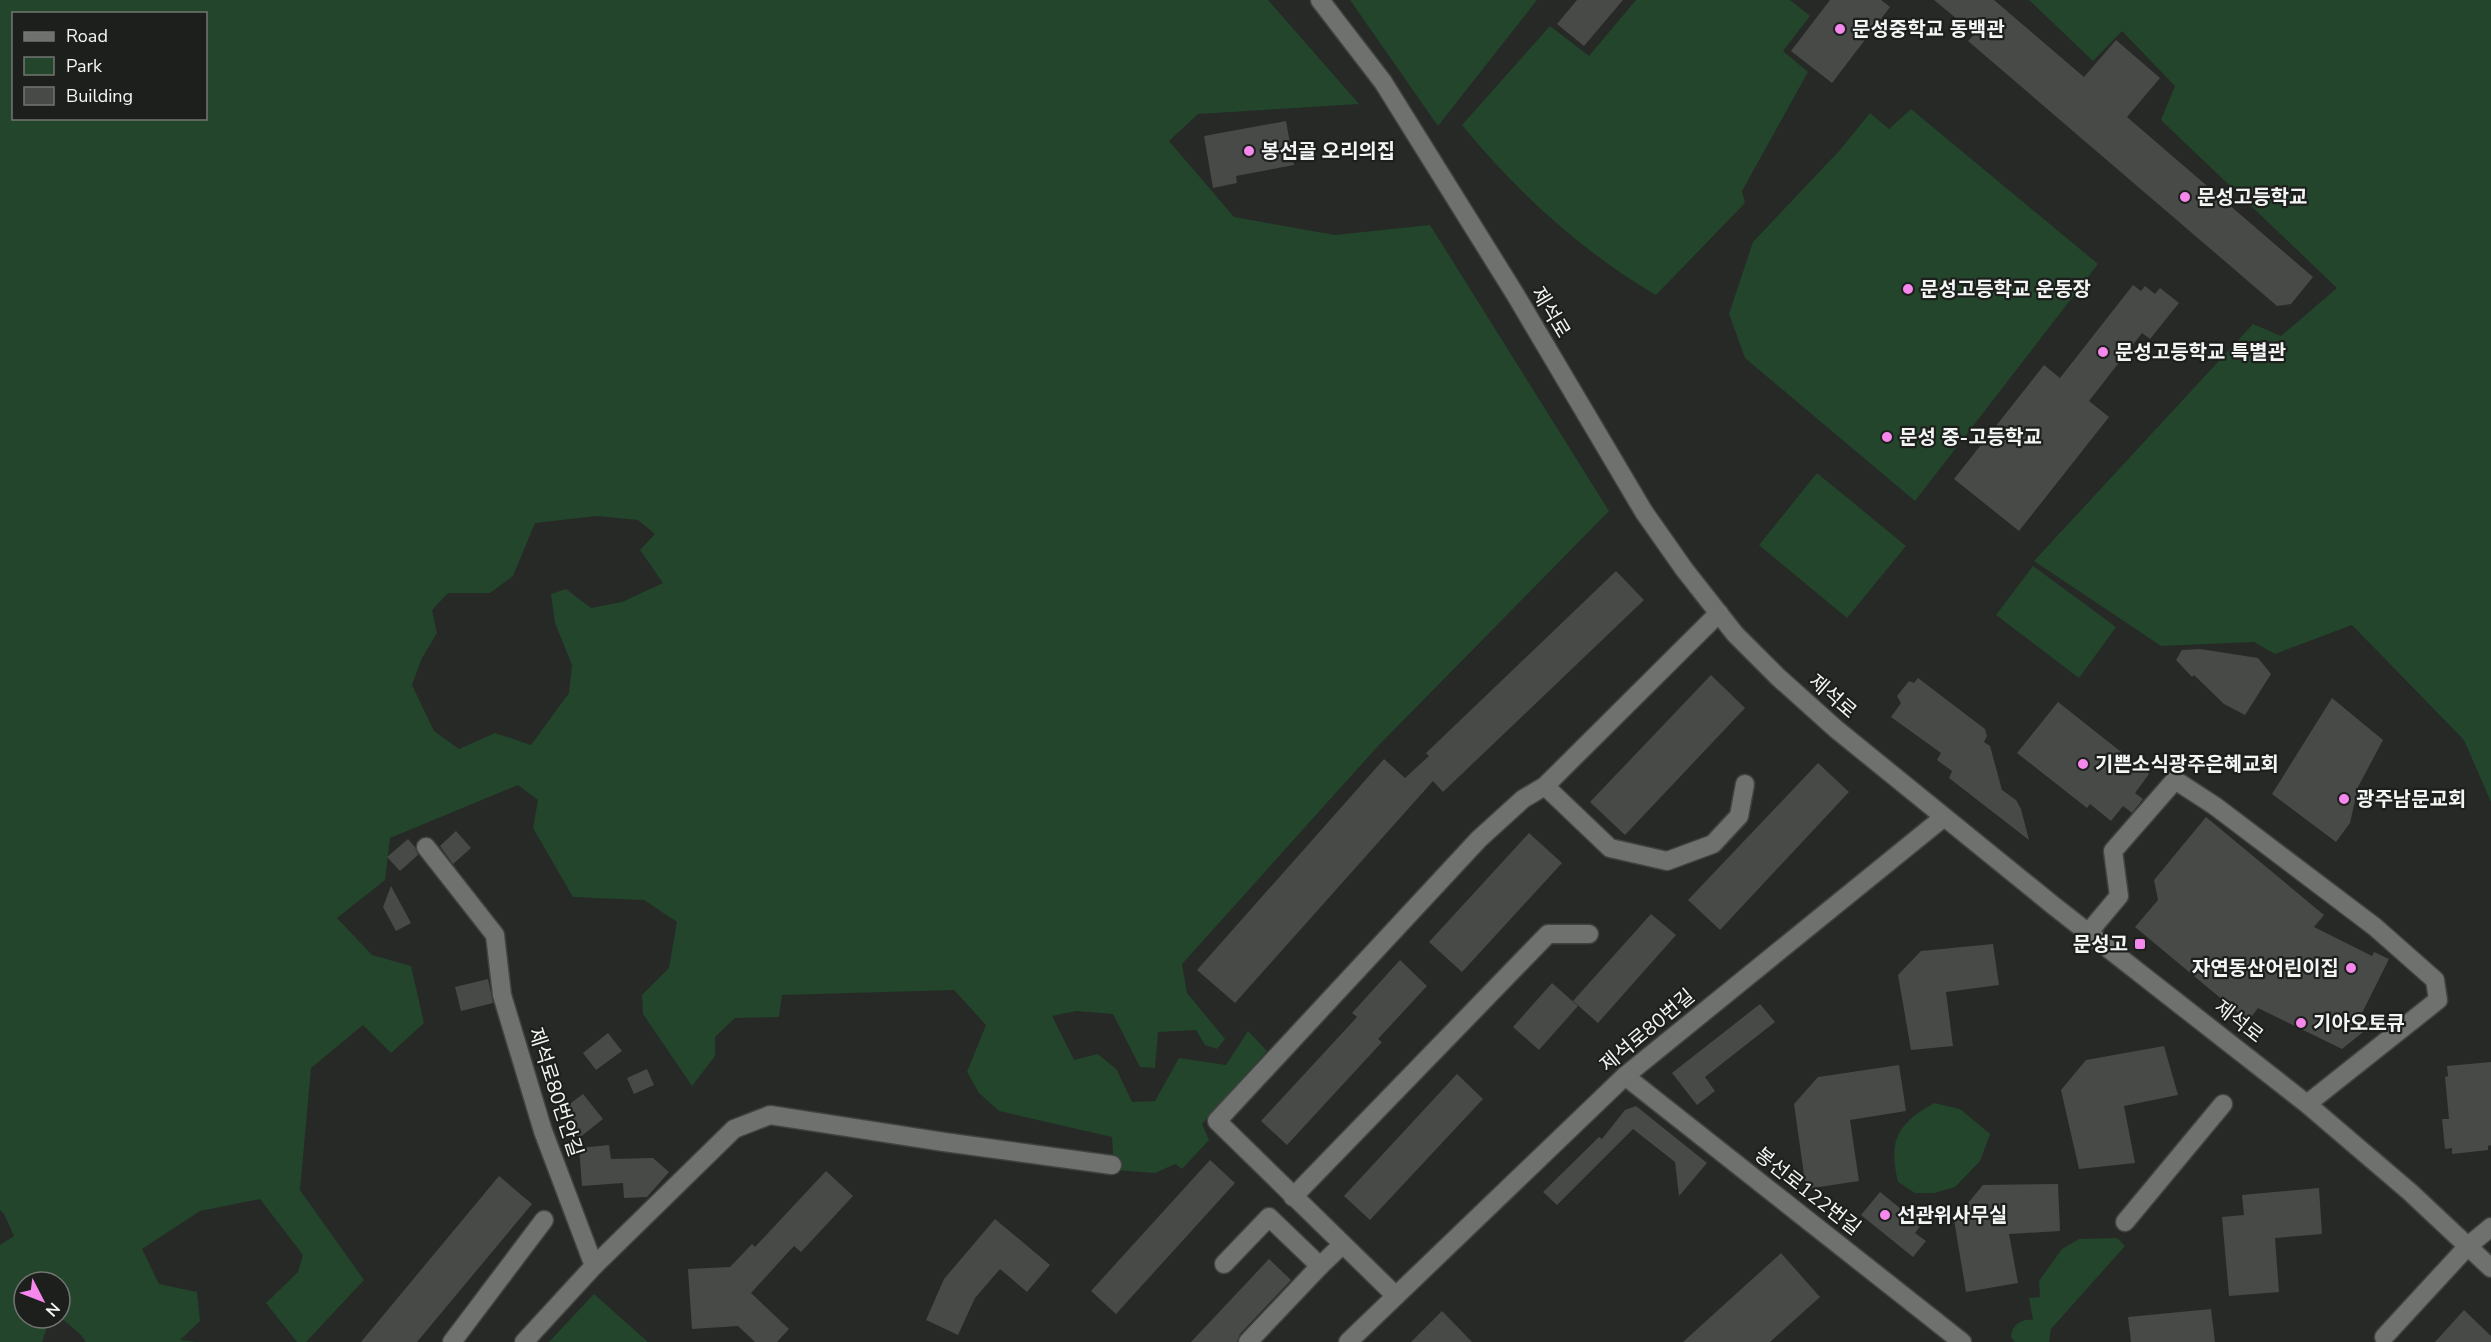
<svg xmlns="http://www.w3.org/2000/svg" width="2491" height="1342" font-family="'Nunito Sans','Noto Sans KR',sans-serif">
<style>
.green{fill:#23452b;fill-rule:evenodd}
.building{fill:#474a47}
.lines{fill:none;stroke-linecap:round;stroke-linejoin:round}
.minor-casing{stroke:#414341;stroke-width:21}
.minor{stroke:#6e716e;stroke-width:18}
.poi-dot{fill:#f688ed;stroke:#1d1f1d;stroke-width:2}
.labels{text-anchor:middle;stroke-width:4.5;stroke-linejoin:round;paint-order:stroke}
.poi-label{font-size:20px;font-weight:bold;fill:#f3f5f4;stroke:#1d1f1d;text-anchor:start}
.street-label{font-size:20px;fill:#f3f5f4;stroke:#1d1f1d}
</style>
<rect width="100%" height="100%" fill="#262926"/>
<!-- green -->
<g class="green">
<path d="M0,0H1268L1359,104L1198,114L1169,141L1234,217L1335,235L1430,225L1609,511L1378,746L1182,964L1187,993L1225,1039L1217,1049L1205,1045L1196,1030L1158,1032L1155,1068L1140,1067L1113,1014L1076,1011L1052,1016L1074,1060L1098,1054L1117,1070L1132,1102L1155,1101L1179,1058L1226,1065L1248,1031L1267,1051L1202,1124L1209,1140L1182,1169L1175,1164L1155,1173L1114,1170L1112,1137L999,1111L979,1093L967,1072L986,1025L954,990L782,995L779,1017L735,1018L715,1037V1056L692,1086L643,1014L642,995L669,968L677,922L644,900L573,897L533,828L538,800L518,785L390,838L385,880L337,918L372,955L411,966L424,1023L391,1053L363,1025L311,1068L300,1190L364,1280L306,1342H297L266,1303L298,1272L303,1255L260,1199L200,1211L142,1249L159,1284L197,1292L200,1321L180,1340L197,1342H86L81,1335L60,1317V1282H24V1318H50L42,1342H0V1245L14,1236L4,1214L0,1210ZM14,14H206V118H14ZM596,516L638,520L655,534L640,550L663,583L622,602L591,608L566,589L551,594L555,623L572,665L569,693L531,745L495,733L459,749L434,731L412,685L422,658L437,633L432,610L448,593H490L513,576L535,523Z"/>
<polygon points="1350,0 1537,0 1438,126"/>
<path d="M1636,0H1790L1810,16L1783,51L1808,72L1742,191L1745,203L1656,295C1582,252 1516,191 1462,125L1550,26L1589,56Z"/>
<polygon points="2029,0 2491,0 2491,802 2464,740 2352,625 2275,654 2254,642 2161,646 2034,561 2253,324 2281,336 2337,288 2161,120 2175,86 2122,31 2093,61"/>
<polygon points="1911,109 2098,264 1915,501 1745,358 1729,314 1753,242 1840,150 1870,113 1889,129"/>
<polygon points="1817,473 1906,546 1847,618 1759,545"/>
<polygon points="2033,566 2116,627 2079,678 1996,615"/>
<path d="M1934,1103L1960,1109L1990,1134L1980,1161L1955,1187L1934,1193H1915L1898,1182C1888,1140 1897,1124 1934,1103Z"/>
<path d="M2117,1238L2125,1246L2051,1329L2049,1342H2015L2011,1337C2011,1326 2021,1318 2033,1320L2029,1298L2040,1297L2039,1281L2062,1249L2079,1239Z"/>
<polygon points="594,1294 648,1342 549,1342"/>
</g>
<!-- building -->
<g class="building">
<polygon points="1577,0 1623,0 1584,46 1557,24"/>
<polygon points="1830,0 1881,0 1890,7 1832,83 1791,51"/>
<polygon points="1934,0 1994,0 2084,77 2116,40 2160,78 2127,117 2313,277 2291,304 2277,306 1968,41 1975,34"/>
<polygon points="1286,121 1294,165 1236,176 1237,183 1213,188 1204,136"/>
<polygon points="2133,285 2141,291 2145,286 2155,294 2160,288 2179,303 2150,339 2142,333 2089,401 2109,417 2019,531 1954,479 2044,365 2060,378"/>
<polygon points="1616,571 1644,600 1443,792 1433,781 1235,1003 1197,970 1384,759 1405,778 1429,756 1426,753"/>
<polygon points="2200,649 2258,658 2271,674 2245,715 2224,704 2194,675 2192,677 2176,660 2182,650"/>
<polygon points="1711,675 1745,708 1625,835 1590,802"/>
<polygon points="1918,678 1985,729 1987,736 1984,742 1990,746 2002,790 2016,800 2021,809 2029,840 1949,778 1952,771 1937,760 1941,753 1891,717 1901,703 1897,696 1909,681 1914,683"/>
<polygon points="2332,698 2383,740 2358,787 2350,823 2336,842 2272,794"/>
<polygon points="2058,702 2149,774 2135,793 2143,799 2132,813 2123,806 2111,821 2090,804 2087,808 2017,753"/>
<polygon points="1818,763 1849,792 1720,930 1688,900"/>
<polygon points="2206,817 2324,915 2314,927 2372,956 2374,952 2389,959 2360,1017 2373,1024 2342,1049 2258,1008 2248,1021 2135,927 2158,900 2154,880"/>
<polygon points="456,831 471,848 453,864 440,846"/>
<polygon points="1529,833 1562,863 1462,972 1429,942"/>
<polygon points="408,839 415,847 418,855 400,871 387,857"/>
<polygon points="391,886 411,923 396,931 383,907"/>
<polygon points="1651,914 1676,935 1598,1023 1573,1001"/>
<polygon points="1993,944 1999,985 1946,992 1953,1046 1911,1050 1898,975 1921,951"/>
<polygon points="1400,960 1427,986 1378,1039 1382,1042 1287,1145 1261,1121 1357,1017 1352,1013"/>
<polygon points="488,979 493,1003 461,1011 455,987"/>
<polygon points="1552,983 1578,1006 1539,1050 1513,1027"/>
<polygon points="1760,1004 1775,1022 1705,1077 1715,1091 1697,1105 1672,1073"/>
<polygon points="608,1033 622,1051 596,1070 583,1053"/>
<polygon points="2164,1046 2178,1095 2124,1106 2135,1163 2079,1169 2061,1090 2086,1060"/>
<polygon points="2491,1062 2491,1145 2488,1146 2488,1150 2452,1154 2452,1148 2445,1149 2442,1119 2449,1119 2445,1077 2448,1076 2447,1066"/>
<polygon points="1899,1065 1906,1111 1850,1120 1859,1181 1806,1189 1794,1104 1818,1077"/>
<polygon points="647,1069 654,1085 634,1094 627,1078"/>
<polygon points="1457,1074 1483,1099 1370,1220 1344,1196"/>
<polygon points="583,1094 603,1119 579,1138 569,1125 573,1122 563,1109"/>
<polygon points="1636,1106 1707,1163 1679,1196 1675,1162 1633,1129 1557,1205 1543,1192 1599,1137 1602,1139 1625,1110"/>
<polygon points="609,1145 611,1159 653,1158 669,1172 647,1197 624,1198 623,1183 582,1186 579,1148"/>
<polygon points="1210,1160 1235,1183 1116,1314 1091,1291"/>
<polygon points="826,1171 853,1196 801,1252 794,1246 751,1293 789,1329 777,1342 755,1342 738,1326 692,1329 688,1269 730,1267 752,1244 755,1247"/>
<polygon points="499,1176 532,1204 417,1342 361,1342"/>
<polygon points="2058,1184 2060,1231 2009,1234 2018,1283 1966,1292 1954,1220 1983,1185"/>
<polygon points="2319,1188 2322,1234 2275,1238 2279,1292 2229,1296 2222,1217 2244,1215 2242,1195"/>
<polygon points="1880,1192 1921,1225 1915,1233 1926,1241 1913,1257 1861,1215"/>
<polygon points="995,1219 1050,1265 1027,1292 1000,1269 975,1298 958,1335 926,1320 944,1279"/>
<polygon points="1781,1253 1820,1297 1770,1342 1683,1342"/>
<polygon points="1269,1259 1291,1280 1240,1334 1237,1342 1191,1342"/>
<polygon points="2211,1309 2215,1342 2131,1342 2128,1317"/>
<polygon points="2464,1310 2491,1336 2491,1342 2435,1342"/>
<polygon points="1442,1311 1472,1342 1411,1342"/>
</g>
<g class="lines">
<defs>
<g id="minor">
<polyline points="1320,0 1383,82 1515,294 1644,512 1684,569 1735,634 1778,677 1836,729 2054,906 2307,1104 2410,1192 2491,1268"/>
<polyline points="1545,786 1610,848 1667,861 1713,844 1739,816 1745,784"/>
<polyline points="426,847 495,935 502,995 543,1131 594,1266 524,1342"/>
<polyline points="2088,933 2119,896 2113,851 2175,780 2215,806 2375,927 2435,980 2438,1000 2307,1104"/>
<polyline points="1625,1076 1962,1342"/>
<polyline points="1293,1197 1548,934 1589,934"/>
<polyline points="2125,1222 2223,1104"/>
<polyline points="1224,1264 1269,1217 1320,1266 1342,1245"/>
<polyline points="594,1266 734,1129 770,1115 944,1142 1112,1165"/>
<polyline points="1396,1296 1217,1121 1479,839 1523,799 1545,786 1719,613"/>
<polyline points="2384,1337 2468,1246 2491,1227"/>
<polyline points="452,1342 544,1220"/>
<polyline points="1248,1342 1320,1266"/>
<polyline points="1348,1342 1625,1076 1944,817"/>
</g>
</defs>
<!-- minor casing -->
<use href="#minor" class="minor-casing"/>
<!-- minor -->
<use href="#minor" class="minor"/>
</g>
<!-- markers -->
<g class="poi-dot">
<circle cx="1840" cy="29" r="6"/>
<circle cx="1249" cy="151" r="6"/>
<circle cx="2185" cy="197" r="6"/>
<circle cx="1908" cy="289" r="6"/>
<circle cx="2103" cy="352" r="6"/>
<circle cx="1887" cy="437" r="6"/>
<circle cx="2083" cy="764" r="6"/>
<circle cx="2344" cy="799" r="6"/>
<rect x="2134" y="938" width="12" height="12" rx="3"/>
<circle cx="2351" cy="968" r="6"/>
<circle cx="2301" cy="1023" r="6"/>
<circle cx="1885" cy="1215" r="6"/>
</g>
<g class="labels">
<!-- poi labels -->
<g class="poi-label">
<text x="1852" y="36">문성중학교 동백관</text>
<text x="1261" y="158">봉선골 오리의집</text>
<text x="2197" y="204">문성고등학교</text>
<text x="1920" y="296">문성고등학교 운동장</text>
<text x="2115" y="359">문성고등학교 특별관</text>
<text x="1899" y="444">문성 중-고등학교</text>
<text x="2095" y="771">기쁜소식광주은혜교회</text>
<text x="2356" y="806">광주남문교회</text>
<text x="2128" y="951" text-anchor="end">문성고</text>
<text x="2339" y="975" text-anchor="end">자연동산어린이집</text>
<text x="2313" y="1030">기아오토큐</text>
<text x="1897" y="1222">선관위사무실</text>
</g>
<!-- street labels -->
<g class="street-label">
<text transform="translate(1551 312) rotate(59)" y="7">제석로</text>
<text transform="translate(1833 696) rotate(41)" y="7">제석로</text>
<text transform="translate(2239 1021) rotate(38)" y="7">제석로</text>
<text transform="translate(1647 1030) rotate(-40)" y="7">제석로80번길</text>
<text transform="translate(556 1092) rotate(72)" y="7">제석로80번안길</text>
<text transform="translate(1808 1191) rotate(38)" y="7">봉선로122번길</text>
</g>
</g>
<!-- legend -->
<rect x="12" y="12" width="195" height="108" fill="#1d1f1d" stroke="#737573" stroke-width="1.5"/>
<rect x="24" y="32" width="30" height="9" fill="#6e716e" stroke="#737573" stroke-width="1.5"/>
<text x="66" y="42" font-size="18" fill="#f3f5f4">Road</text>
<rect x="24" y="57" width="30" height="18" fill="#23452b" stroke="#737573" stroke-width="1.5"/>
<text x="66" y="72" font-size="18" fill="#f3f5f4">Park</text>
<rect x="24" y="87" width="30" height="18" fill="#474a47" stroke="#737573" stroke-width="1.5"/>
<text x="66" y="102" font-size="18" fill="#f3f5f4">Building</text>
<!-- north arrow -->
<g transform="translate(42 1300) rotate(132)"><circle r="28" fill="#1d1f1d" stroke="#737573" stroke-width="1.5"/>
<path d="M0-4.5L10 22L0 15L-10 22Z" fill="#f688ed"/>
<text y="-9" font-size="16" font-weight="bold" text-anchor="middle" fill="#f3f5f4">N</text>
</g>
</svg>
